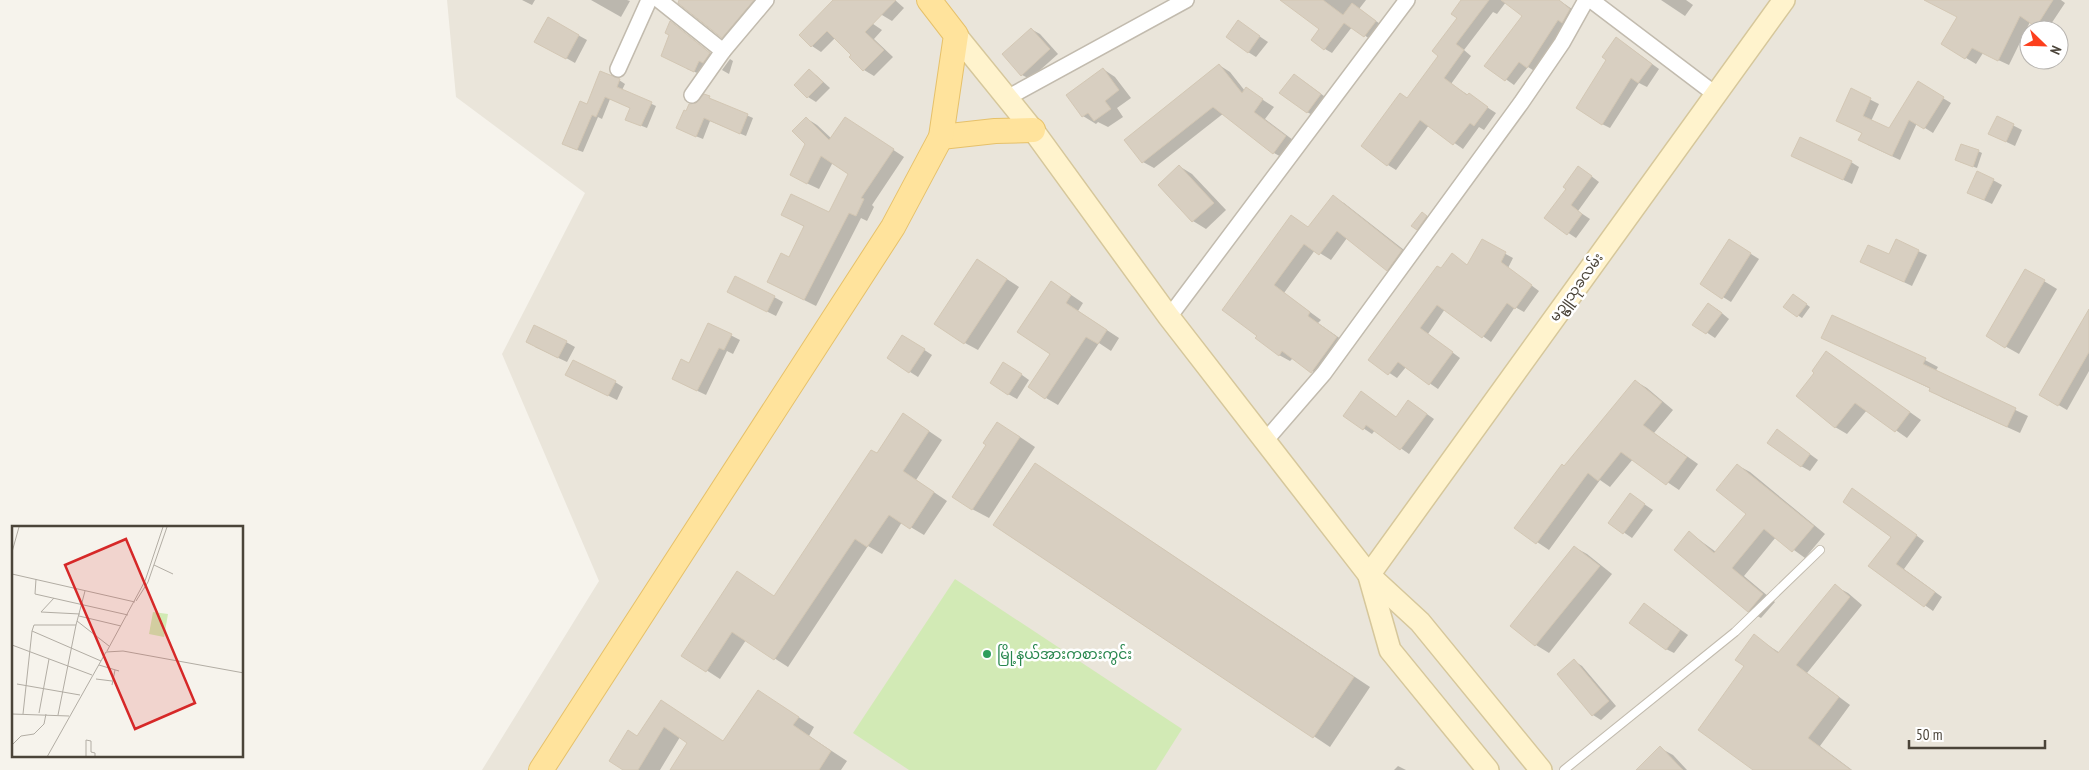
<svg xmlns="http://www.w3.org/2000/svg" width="2089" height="770" font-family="'PT Sans Narrow','Noto Sans Myanmar',sans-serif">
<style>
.residential{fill:#eae5da;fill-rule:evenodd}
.green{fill:#d2eab5}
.shadow{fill:#0003}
.building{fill:#d8cfc1;stroke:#d3c7b4}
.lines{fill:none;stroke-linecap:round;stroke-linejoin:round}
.lane-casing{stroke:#c2bbae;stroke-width:10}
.street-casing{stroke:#c2bbae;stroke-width:18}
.secondary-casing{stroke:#d6c79b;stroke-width:24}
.primary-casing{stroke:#e6c16a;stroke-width:26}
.lane{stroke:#fff;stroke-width:8}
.street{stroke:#fff;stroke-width:15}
.secondary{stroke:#fff3cd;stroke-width:21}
.primary{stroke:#ffe39c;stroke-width:24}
.leisure-dot{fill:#2e9e5b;stroke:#fff;stroke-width:2}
.labels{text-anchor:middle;stroke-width:5;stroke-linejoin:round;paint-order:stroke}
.street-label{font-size:14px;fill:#4b4439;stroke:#fff}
.leisure-label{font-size:14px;fill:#27864d;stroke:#fff;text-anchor:start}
.inset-road{fill:none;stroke:#b2ada4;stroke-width:1}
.view{fill:#d62828;fill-opacity:0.15;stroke:#d62828;stroke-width:2.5}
.inset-edge{fill:none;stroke:#4b4439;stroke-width:2.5}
</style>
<rect width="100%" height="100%" fill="#f6f3ec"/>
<!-- residential -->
<path class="residential" d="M447,0H2089V770H482L599,581L502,354L585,193L456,97ZM2029,30H2059V60H2029Z"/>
<!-- green -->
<polygon class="green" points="955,579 1182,729 1156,770 909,770 853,733"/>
<!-- shadow -->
<g class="shadow">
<polygon points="522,0 535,0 532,5"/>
<polygon points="591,0 627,0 630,1 621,17"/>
<polygon points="688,0 761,0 730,41 722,37"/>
<polygon points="835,0 845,5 882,30 874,39 893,57 874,76 864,70 851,57 853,54 836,37 821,52 812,46"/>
<polygon points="866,0 895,0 904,8 892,21 882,15"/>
<polygon points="1291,0 1366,0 1359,9 1383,26 1373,41 1352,27 1332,53 1325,49 1321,29"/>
<polygon points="1466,0 1559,0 1579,14 1536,72 1528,67 1514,85 1486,65 1524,15 1506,2 1497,14 1493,12 1464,50 1471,56 1451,84 1496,113 1484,130 1479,127 1463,149 1429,125 1396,170 1388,165 1408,99 1440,55"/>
<polygon points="1661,0 1686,0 1693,5 1685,16"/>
<polygon points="1925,0 2061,0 2065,3 2047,30 2044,30 2030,22 2009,65 1983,53 1976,64 1943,44 1959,17"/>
<polygon points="549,19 587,40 575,63 536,41"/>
<polygon points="1238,22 1268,42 1256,57 1248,52"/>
<polygon points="671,23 715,57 709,65 704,64 700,74 687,69 671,34"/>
<polygon points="1031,29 1040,34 1058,54 1030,79 1022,75"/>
<polygon points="1625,44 1659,69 1647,87 1639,83 1610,128 1602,124"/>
<polygon points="730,59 733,61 729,74 722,70"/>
<polygon points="1219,65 1230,72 1245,91 1246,89 1274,107 1265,119 1297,143 1285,159 1274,153 1224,113 1154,168 1143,162"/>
<polygon points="1103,69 1115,77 1131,98 1117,108 1123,117 1108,127 1098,122 1096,124 1083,116 1068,95"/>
<polygon points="809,71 817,76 830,88 816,102 808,97 796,85"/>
<polygon points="619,80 625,84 622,90 656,106 647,128 632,122 631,108 610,99 602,119 598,117 583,152 569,147 587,105"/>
<polygon points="1302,80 1328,99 1316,117 1307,112"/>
<polygon points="1918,83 1951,103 1933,133 1917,123 1900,160 1868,145 1863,133 1851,90 1879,104 1871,121 1890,130"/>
<polygon points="704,96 753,118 746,136 710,121 703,139 683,131 697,104"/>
<polygon points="1997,117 2022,130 2015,146 1998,138"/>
<polygon points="806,118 817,125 832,139 856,125 904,157 872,205 874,207 867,221 861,218 816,306 780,288 790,259 805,227 794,221 829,214 850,173 833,162 819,189 802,181 807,143"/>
<polygon points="1978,151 1982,153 1977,168 1960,162"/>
<polygon points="1801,160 1851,162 1859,167 1852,184"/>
<polygon points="1179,166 1192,174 1226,210 1206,229 1193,221 1160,185"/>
<polygon points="1586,172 1599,182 1578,211 1590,219 1576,238 1546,218"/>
<polygon points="1993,180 2002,185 1992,204 1977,197"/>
<polygon points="1333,197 1344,203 1413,257 1399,276 1388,270 1347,238 1331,260 1315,250 1284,293 1321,320 1318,323 1348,344 1323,378 1293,358 1290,361 1279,355 1258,335 1224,310 1309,228"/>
<polygon points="1426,216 1430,219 1421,231 1417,229"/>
<polygon points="1482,241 1513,258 1508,268 1539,291 1524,312 1515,307 1491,342 1445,309 1428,334 1460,358 1438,389 1406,367 1397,378 1370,360 1441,270 1460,260 1468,266"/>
<polygon points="1737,245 1759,259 1731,302 1702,284"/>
<polygon points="1918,251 1927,255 1912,286 1870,266 1890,256"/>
<polygon points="990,268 1019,287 978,350 965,343"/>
<polygon points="2026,270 2057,289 2019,354 1987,336"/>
<polygon points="1064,290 1083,303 1078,311 1119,338 1111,351 1099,343 1058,405 1046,398"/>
<polygon points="728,292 774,297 783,302 776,316"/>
<polygon points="1797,297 1810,307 1802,318 1785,307"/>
<polygon points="1717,309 1729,319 1715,338 1694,324"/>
<polygon points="2089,321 2089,371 2067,410 2040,394"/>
<polygon points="709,324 740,340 733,354 727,351 706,395 681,383"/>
<polygon points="1823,337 1925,360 1938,367 1935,372 2028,416 2020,433 1943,398 1931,391 1931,389"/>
<polygon points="911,341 932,355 918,377 888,358"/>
<polygon points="566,342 575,347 567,362 535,347"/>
<polygon points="1827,353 1921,420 1907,438 1867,410 1847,434 1835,427 1816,373"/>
<polygon points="1012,368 1029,380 1017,399 1008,394"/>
<polygon points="575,379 615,382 623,387 617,400"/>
<polygon points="1635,381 1647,388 1673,410 1654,433 1698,464 1679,490 1633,459 1610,487 1600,480 1549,550 1516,528"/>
<polygon points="1362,393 1397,418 1417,407 1434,419 1409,454 1375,430 1372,434 1345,416"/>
<polygon points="917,423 942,440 916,480 947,501 924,535 902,522 882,554 868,546 788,667 746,640 720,679 683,655 775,597 877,455"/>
<polygon points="1014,433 1035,447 989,518 972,509 988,445"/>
<polygon points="1785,436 1818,460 1810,471 1801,466"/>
<polygon points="1737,465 1750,472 1825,534 1805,558 1776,537 1744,576 1775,602 1761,618 1748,611 1690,533 1716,552 1748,514"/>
<polygon points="1052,475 1370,687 1330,747 995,524"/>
<polygon points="1861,495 1924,541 1904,569 1942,597 1933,611 1870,566 1892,536"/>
<polygon points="1638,500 1653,510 1632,538 1610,523"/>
<polygon points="1574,547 1587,554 1612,574 1549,653 1536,645 1512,625"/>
<polygon points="1835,586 1848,593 1862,605 1807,673 1850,705 1820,746 1852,770 1755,770 1746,666 1754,636 1780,653"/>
<polygon points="1652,609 1688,635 1674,653 1666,649"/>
<polygon points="1574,661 1582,666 1616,706 1601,720 1593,715"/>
<polygon points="758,691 814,727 809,736 847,761 841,770 671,770 689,743 680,737 660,770 626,770 638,738 662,702 724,742"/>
<polygon points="1660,748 1673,755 1687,770 1650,770"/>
<polygon points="1398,766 1406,770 1394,770"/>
</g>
<!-- building -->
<g class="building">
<polygon points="679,0 754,0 722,38 678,3"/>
<polygon points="833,0 896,0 865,32 884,50 863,71 849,57 851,55 827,31 811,47 799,35"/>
<polygon points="1280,0 1323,0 1343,15 1352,3 1376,21 1364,37 1344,23 1324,50 1311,40 1319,29"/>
<polygon points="1461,0 1489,0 1456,44 1464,50 1444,78 1467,95 1469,93 1488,107 1474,126 1470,123 1453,145 1420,120 1387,166 1361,146 1400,93 1407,98 1438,56 1432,51 1457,18 1451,14"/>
<polygon points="1501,0 1559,0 1570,9 1562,23 1558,20 1527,68 1519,62 1505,81 1484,66 1522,16"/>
<polygon points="1924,0 2053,0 2036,27 2020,16 1998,61 1972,48 1965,59 1941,44 1957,17"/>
<polygon points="548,17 579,35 566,59 534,42"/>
<polygon points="1238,20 1260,36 1248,53 1226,37"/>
<polygon points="670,21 710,53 703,63 699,61 694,72 661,56 669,35 665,33"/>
<polygon points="1031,28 1050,49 1021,76 1002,54"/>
<polygon points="1616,37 1652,64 1638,83 1631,78 1602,125 1576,108 1606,60 1602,57"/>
<polygon points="1219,64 1242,93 1246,87 1263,99 1254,112 1286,136 1273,154 1213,107 1142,163 1124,140"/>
<polygon points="1103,68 1119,90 1105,101 1111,109 1094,121 1088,113 1082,117 1066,95"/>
<polygon points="809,69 823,82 807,98 794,85"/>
<polygon points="600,71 620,79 617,87 652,102 641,126 625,120 630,108 605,97 596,117 592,115 577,150 562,144 580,101 587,104"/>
<polygon points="1294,74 1321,94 1307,113 1279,93"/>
<polygon points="1918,81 1944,97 1924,129 1909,120 1892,156 1858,140 1862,133 1836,121 1851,88 1871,98 1863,116 1889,128"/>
<polygon points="704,94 710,96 709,98 748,114 740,134 704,118 696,137 676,128 684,110 686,111 689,104 696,103"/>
<polygon points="1997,116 2014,124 2006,142 1988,134"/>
<polygon points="806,117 829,140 845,117 894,149 861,198 864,199 856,216 849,213 804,300 767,282 781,253 789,257 804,226 781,215 791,194 829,212 848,174 821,156 807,184 790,175 805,144 792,131"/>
<polygon points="1800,137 1852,161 1843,180 1791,156"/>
<polygon points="1961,144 1979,150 1973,167 1955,160"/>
<polygon points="1179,165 1214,203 1192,222 1158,185"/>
<polygon points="1578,166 1592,176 1571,205 1582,214 1567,235 1544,218 1566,189 1563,187"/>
<polygon points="1977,171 1994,179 1984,200 1967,193"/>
<polygon points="1333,195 1402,250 1387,271 1337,231 1319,255 1304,244 1274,285 1310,312 1308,316 1337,337 1311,373 1282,351 1279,356 1255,338 1257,336 1222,310 1291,215 1308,227"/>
<polygon points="1422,212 1427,216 1417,230 1411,226"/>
<polygon points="1482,239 1506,252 1501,262 1532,285 1515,309 1507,303 1482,338 1437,305 1420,328 1453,352 1429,385 1398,362 1388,375 1368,360 1437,266 1441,268 1452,253 1467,265"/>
<polygon points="1729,239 1751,253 1722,299 1700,284"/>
<polygon points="1896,239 1919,250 1904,282 1860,262 1868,245 1889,254"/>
<polygon points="977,259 1007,279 964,344 934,324"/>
<polygon points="2025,269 2045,280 2005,348 1986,336"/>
<polygon points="735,276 775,296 767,312 727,292"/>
<polygon points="1051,281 1071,295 1066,303 1107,330 1098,344 1086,337 1045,399 1028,387 1050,354 1017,332"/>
<polygon points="1793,294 1807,304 1797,317 1783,307"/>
<polygon points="1708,303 1722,313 1706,334 1692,325"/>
<polygon points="2089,309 2089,352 2058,406 2039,395"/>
<polygon points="1832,315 1926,358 1923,364 2016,408 2007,427 1929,391 1930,388 1821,338"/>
<polygon points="708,323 732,334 724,350 719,348 697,391 672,379 681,359 689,363"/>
<polygon points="534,325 567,341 558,358 526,342"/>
<polygon points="902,335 925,349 909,373 887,358"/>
<polygon points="1826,351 1910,412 1895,432 1855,403 1835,428 1796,396 1814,373 1812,371"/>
<polygon points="573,360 616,381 608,396 565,375"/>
<polygon points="1003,362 1022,374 1008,395 990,383"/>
<polygon points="1635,380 1662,402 1643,425 1687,457 1666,485 1621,452 1598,481 1588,473 1536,544 1514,528 1562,464 1564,466"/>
<polygon points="1361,391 1396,417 1408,400 1427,414 1400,450 1366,425 1363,430 1343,416"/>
<polygon points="903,413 929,431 903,471 934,492 910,529 889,515 867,547 855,539 774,660 732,632 706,672 681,656 737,571 774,596 871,450 877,453"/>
<polygon points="997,422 1020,437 972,510 952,497 986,445 983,443"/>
<polygon points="1777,429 1810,454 1801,467 1767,443"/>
<polygon points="1035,463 1354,677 1313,738 993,525"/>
<polygon points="1737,464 1814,526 1792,552 1764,529 1732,568 1763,594 1748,612 1674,550 1689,531 1714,553 1746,514 1716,490"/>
<polygon points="1852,488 1917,535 1896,564 1935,592 1924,607 1868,566 1891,537 1843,502"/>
<polygon points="1630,493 1645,504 1623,534 1608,523"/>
<polygon points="1574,546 1600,566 1535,646 1510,626"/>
<polygon points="1835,584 1850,597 1796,665 1839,697 1808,738 1851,770 1753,770 1698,730 1744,666 1735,660 1754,634 1778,653"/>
<polygon points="1644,603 1680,630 1666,650 1629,623"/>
<polygon points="1574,659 1609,701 1592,716 1557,674"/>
<polygon points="758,690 799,717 793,725 831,751 819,770 670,770 687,743 664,727 638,770 623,770 609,761 628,730 637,736 661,700 723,741"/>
<polygon points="1660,746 1683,770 1636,770"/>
</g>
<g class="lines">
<defs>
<polyline id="lane" points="1564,770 1735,632 1820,550"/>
<g id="street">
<polyline points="659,0 723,51"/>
<polyline points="1591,0 1715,94"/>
<polyline points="618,69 649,0"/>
<polyline points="692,95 723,51 766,0"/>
<polyline points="1007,98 1186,0"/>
<polyline points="1169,317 1407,0"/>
<polyline points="1265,441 1324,373 1521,103 1562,43 1586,0"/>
</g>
<g id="secondary">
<polyline points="956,35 1033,130 1169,317 1369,575 1420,622 1541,770"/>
<polyline points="1369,575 1784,0"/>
<polyline points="1369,576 1390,650 1488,770"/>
</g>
<g id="primary">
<polyline points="941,137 995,131 1033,130"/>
<polyline points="541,770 893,227 941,137 956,35 929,0"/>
</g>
</defs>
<!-- lane casing -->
<use href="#lane" class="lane-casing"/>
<!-- street casing -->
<use href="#street" class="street-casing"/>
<!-- secondary casing -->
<use href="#secondary" class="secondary-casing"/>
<!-- primary casing -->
<use href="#primary" class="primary-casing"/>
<!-- lane -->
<use href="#lane" class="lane"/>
<!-- street -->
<use href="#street" class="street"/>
<!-- secondary -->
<use href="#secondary" class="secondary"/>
<!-- primary -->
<use href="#primary" class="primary"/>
</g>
<!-- markers -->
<circle class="leisure-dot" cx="987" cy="654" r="5"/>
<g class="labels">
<!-- street labels -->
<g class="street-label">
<text transform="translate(1576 287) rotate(-54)" y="5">မဥ္ဇူသုခလမ်း</text>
</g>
<!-- leisure labels -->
<g class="leisure-label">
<text x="997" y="659">မြို့နယ်အားကစားကွင်း</text>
</g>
</g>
<!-- overview -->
<g transform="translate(12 526)">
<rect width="231" height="231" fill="#f6f3ec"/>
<path d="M141,86L156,88L152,111L137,108Z" fill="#d2eab5"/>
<path class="inset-road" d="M0,26L7,1M142,39L161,48M0,48L123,76M24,53L23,68L116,89M73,65L64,99H22L20,105L89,135M42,72L29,86L68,88M124,75L136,56L155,1M67,90L109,100M65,95L97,120M0,119L80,149M95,125L133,55L151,1M87,139L107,145M84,153L100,155M5,158L68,169M100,159L103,144M27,187L37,133M0,188L57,190M11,188L20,105M46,189L64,99M0,219L9,210L22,208L32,198L34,188M35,231L94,126L111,125L232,147M74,231V214L79,215V226L83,227V231"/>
<path class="view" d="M114,13L183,177L123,203L53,39Z"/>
<rect width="231" height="231" class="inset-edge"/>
</g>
<!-- north arrow -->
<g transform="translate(2044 45) rotate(113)"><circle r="24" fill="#ffffff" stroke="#b7b4b0"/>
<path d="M0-4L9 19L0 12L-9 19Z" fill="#fc3f1d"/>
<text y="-8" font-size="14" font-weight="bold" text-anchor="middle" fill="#4b4439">N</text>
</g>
<!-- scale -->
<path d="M1909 740v8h136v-8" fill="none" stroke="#4b4439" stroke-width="2.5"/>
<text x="1916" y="740" font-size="15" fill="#4b4439" stroke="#ffffff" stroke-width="4" paint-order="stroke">50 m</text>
</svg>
